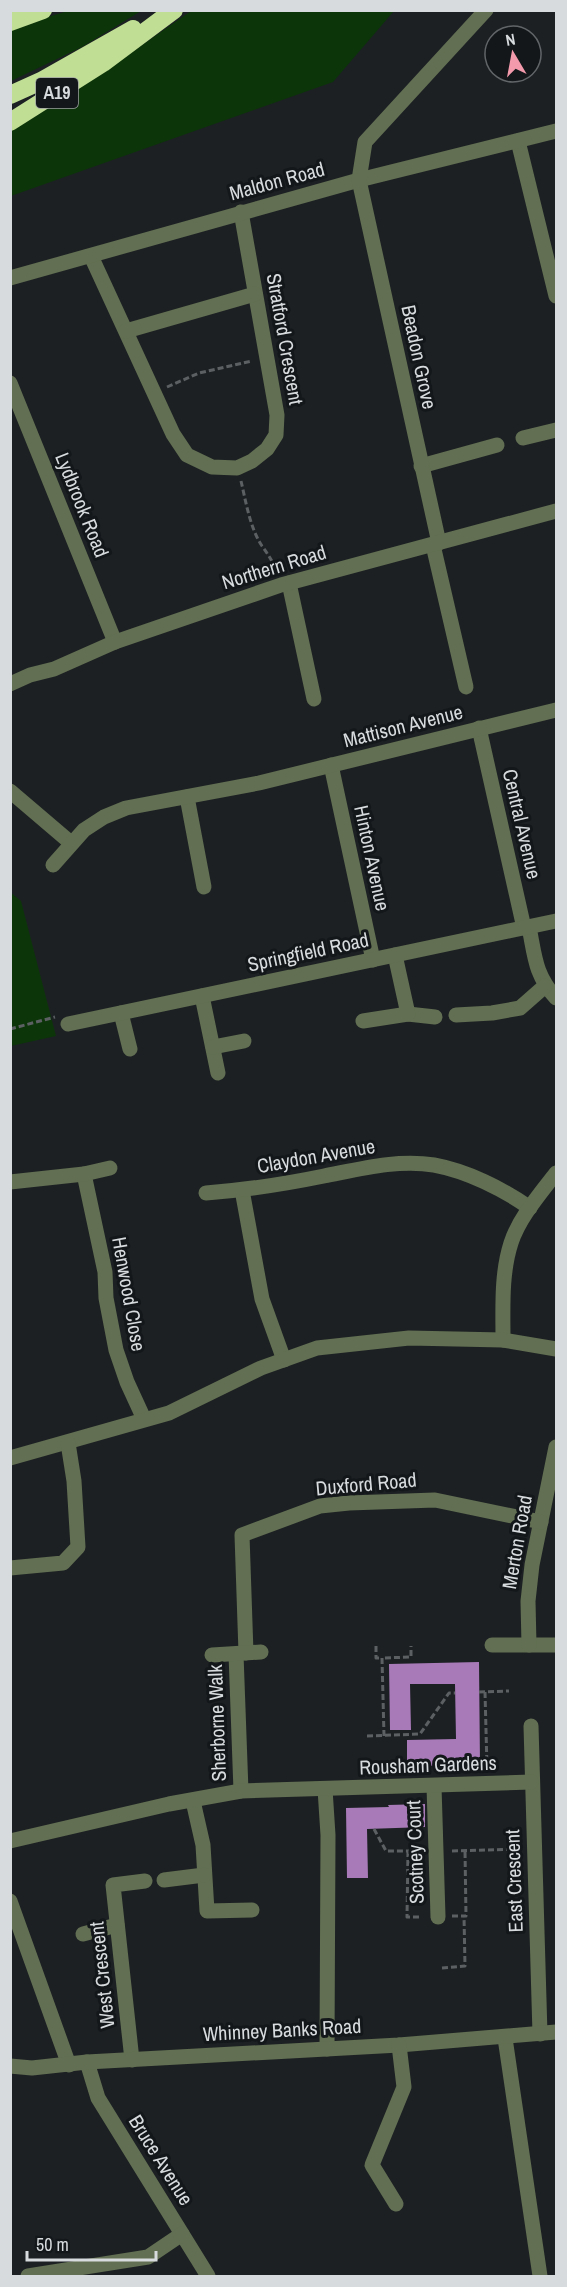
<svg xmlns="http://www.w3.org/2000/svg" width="567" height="2287" font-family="'Archivo Narrow',sans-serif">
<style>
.green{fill:#0d350a}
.building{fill:#a87ab8}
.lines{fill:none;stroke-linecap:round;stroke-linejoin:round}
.path{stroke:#5c6063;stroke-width:3;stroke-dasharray:6 3;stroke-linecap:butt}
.minor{stroke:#626f52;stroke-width:15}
.highway{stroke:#c0df95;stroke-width:18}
.labels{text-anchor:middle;stroke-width:6;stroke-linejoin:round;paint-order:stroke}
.shield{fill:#13171a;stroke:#9da0a2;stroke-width:1.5}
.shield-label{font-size:18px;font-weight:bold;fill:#d8dbdd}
.street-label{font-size:20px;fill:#d8dbdd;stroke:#13171a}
</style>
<rect width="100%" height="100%" fill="#1c2023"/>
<!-- green -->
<g class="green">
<polygon points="68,11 141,11 82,47 11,81 10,28"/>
<polygon points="191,11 394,11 333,82 11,196 10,127 129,54"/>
<polygon points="10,892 21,901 56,1036 11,1046"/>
</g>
<!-- building -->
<g class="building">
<polygon points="479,1662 480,1765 407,1766 407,1740 456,1739 455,1684 410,1684 411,1730 390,1730 389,1664"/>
<polygon points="425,1804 425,1827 367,1829 368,1878 347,1878 346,1808 389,1807 388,1805"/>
</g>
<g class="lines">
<!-- path -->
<g class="path">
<polyline points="167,387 199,373 252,361"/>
<path d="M241,481C246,502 250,528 262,546C269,556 272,560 277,572"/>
<polyline points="10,1029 55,1017"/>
<polyline points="376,1646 376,1658 381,1658"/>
<polyline points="479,1692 509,1691"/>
<polyline points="485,1692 487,1768"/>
<polyline points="367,1736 420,1734 449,1693 455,1693"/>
<polyline points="384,1736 382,1658 411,1657 411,1646"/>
<polyline points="374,1829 386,1851 421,1851"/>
<polyline points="408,1851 407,1917 422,1917"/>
<polyline points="452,1851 520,1849"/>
<polyline points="452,1916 466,1916 465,1850"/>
<polyline points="442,1968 465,1966 464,1916"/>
</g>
<!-- minor -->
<g class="minor">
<polyline points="518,141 556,296"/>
<polyline points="91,256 173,434 187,455 212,467 237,468 252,461 267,449 276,435 277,415 241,212"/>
<polyline points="10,278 359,180 556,131"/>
<polyline points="126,331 255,294"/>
<polyline points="10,383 115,642"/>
<polyline points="523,438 556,430"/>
<polyline points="421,466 497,445"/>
<polyline points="439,543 359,180 365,142 486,10"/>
<polyline points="433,545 466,687"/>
<polyline points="289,583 314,699"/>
<polyline points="10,684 30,675 54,669 115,642 281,585 556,511"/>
<polyline points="479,728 524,928"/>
<polyline points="331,765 373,960"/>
<polyline points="10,791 71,843"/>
<polyline points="187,797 204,887"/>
<polyline points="53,865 84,830 104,817 126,808 259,783 556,710"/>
<path d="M529,927C535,957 535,975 556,998"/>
<polyline points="202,996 218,1073"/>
<polyline points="121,1013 130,1049"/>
<polyline points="408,1014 435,1017"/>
<polyline points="456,1015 492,1013 520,1008 545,986"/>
<polyline points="363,1021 408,1014 395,955"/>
<polyline points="68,1024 556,921"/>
<polyline points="213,1047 244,1041"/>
<polyline points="84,1174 105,1272 106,1298 116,1350 127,1382 144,1419"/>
<polyline points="10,1182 84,1174 110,1168"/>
<polyline points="242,1190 262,1299 284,1360"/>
<path d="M206,1193C246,1190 285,1184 324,1176C360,1169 398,1159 434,1165C467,1171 503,1189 530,1208"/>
<path d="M503,1340C503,1308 501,1274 511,1243C519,1218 540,1194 556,1173"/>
<polyline points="10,1458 169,1413 261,1368 317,1348 409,1338 503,1340 556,1349"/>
<polyline points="10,1568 63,1563 78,1547 74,1481 68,1443"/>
<polyline points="492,1645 556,1645"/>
<polyline points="529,1645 528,1601 532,1565 556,1447"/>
<polyline points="246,1653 242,1535 320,1506 349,1503 435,1500 541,1522"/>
<polyline points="236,1654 241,1791"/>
<polyline points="212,1655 261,1652"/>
<polyline points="531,1726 540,2034"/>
<polyline points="434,1786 438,1917"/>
<polyline points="325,1789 328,1835 327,2049"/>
<polyline points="193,1801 203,1845 207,1911 252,1910"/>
<polyline points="10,1841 169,1804 241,1791 531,1782"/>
<polyline points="164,1880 204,1875"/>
<polyline points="10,1901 69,2065"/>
<polyline points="83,1934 117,1925"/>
<polyline points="505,2038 540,2276"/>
<polyline points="132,2060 113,1885 145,1881"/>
<polyline points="87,2062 98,2098 208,2276"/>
<polyline points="10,2066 32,2068 87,2062 399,2045 556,2032"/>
<polyline points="396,2204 372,2165 404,2087 399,2045"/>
<polyline points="28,2276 148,2257 182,2234"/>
</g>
<!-- highway -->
<g class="highway">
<polyline points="10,22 43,10"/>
<polyline points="10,95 41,81 133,29"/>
<polyline points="10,122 103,63 174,10"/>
</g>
</g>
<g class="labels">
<!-- shield labels -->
<rect class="shield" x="36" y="78" width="42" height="30" rx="4.5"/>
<g class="shield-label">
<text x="57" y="99">A19</text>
</g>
<!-- street labels -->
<g class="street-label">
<text transform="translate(277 181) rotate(-15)" y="7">Maldon Road</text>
<text transform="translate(285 339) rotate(80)" y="7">Stratford Crescent</text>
<text transform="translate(419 357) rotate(78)" y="7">Beadon Grove</text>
<text transform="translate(82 505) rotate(68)" y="7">Lydbrook Road</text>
<text transform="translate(274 567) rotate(-17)" y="7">Northern Road</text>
<text transform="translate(403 726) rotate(-14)" y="7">Mattison Avenue</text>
<text transform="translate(522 824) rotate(77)" y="7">Central Avenue</text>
<text transform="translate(372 858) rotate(78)" y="7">Hinton Avenue</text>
<text transform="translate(308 952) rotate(-12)" y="7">Springfield Road</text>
<text transform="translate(316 1156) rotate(-10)" y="7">Claydon Avenue</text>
<text transform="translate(129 1294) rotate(80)" y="7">Henwood Close</text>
<text transform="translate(366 1484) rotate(-5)" y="7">Duxford Road</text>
<text transform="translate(517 1542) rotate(-80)" y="7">Merton Road</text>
<text transform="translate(217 1723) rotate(-92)" y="7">Sherborne Walk</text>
<text transform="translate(428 1765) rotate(-2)" y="7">Rousham Gardens</text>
<text transform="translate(415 1852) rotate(-92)" y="7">Scotney Court</text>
<text transform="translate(514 1881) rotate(-92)" y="7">East Crescent</text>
<text transform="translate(102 1975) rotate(-96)" y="7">West Crescent</text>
<text transform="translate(282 2030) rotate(-3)" y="7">Whinney Banks Road</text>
<text transform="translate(161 2160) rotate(58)" y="7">Bruce Avenue</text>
</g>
</g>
<!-- border -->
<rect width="567" height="2287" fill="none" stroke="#d8dbdd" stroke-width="24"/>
<!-- north arrow -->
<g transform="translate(513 54) rotate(350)"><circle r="28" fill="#13171a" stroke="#626568" stroke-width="1.5"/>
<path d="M0-4.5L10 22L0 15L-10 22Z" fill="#f39aac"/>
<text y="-9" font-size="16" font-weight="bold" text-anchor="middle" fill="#d8dbdd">N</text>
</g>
<!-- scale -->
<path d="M27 2251v9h129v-9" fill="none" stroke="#d8dbdd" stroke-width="3"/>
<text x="36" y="2251" font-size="18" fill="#d8dbdd" stroke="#13171a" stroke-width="4.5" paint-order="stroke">50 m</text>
</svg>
